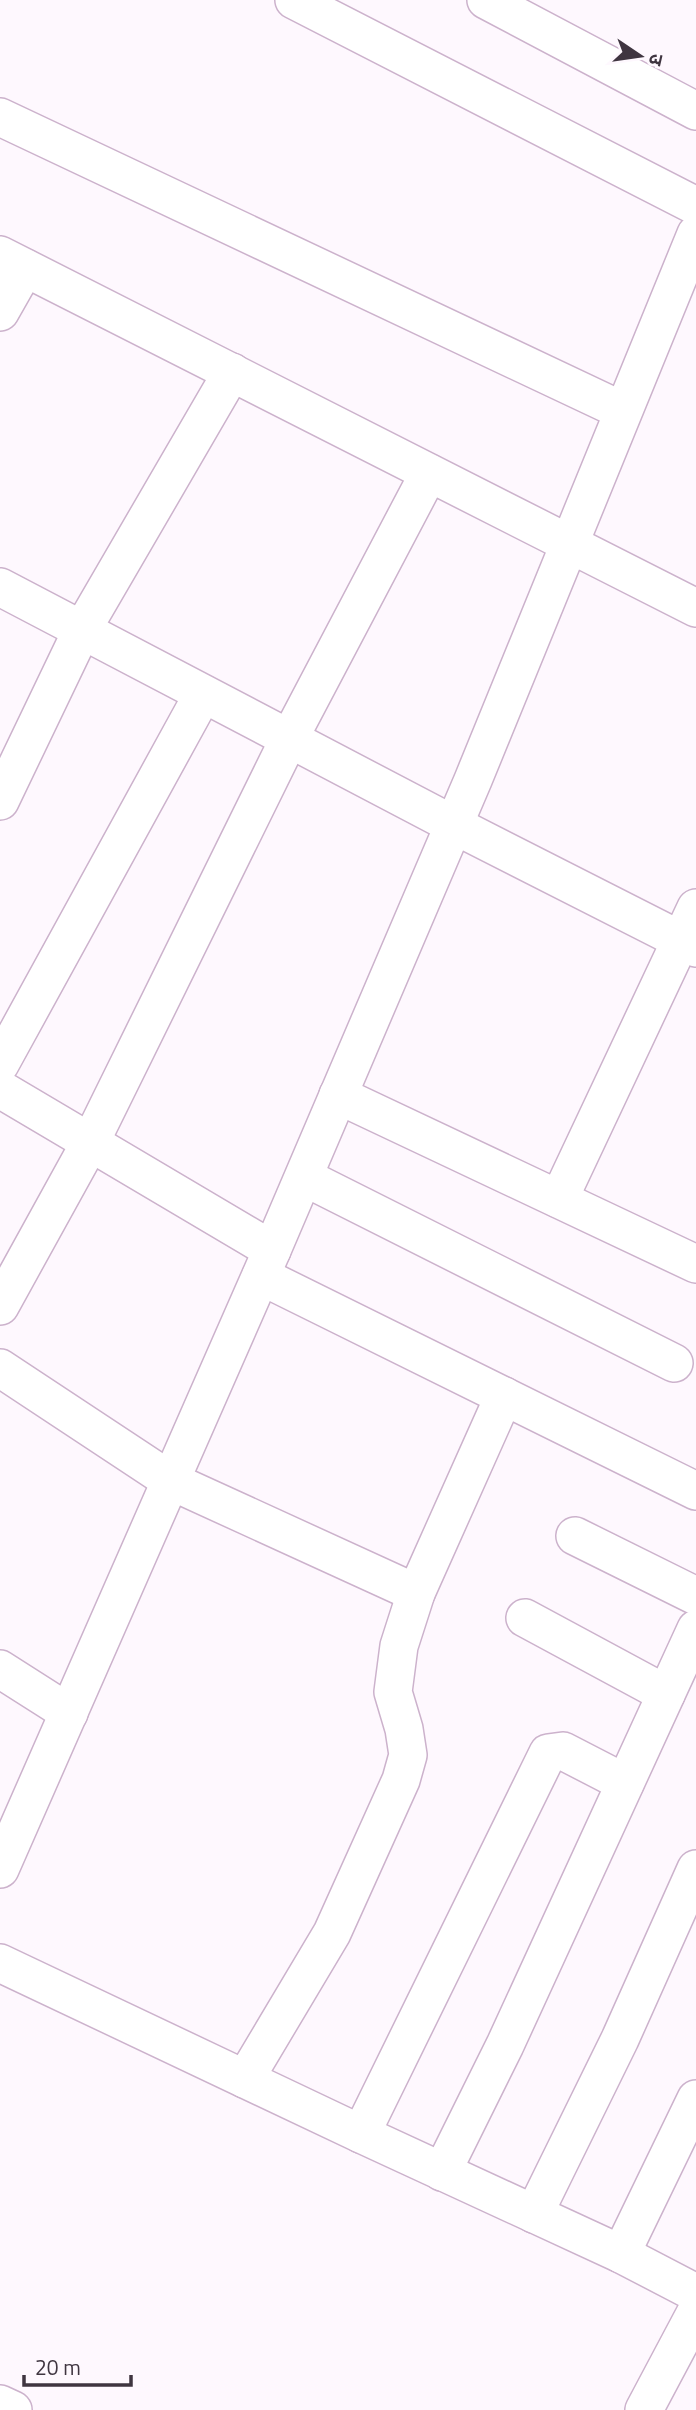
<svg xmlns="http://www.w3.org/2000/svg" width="696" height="2410" font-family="'Titillium Web','Noto Sans Devanagari',sans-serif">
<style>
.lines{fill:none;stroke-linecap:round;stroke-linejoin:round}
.minor-casing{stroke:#ccb2cc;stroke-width:40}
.minor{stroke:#fff;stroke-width:37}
</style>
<rect width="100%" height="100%" fill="#fef8fe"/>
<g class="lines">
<defs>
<g id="minor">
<polyline points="294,0 696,206"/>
<polyline points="486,0 696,111"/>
<polyline points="0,117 623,411"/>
<polyline points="0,255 696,608"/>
<polyline points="0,312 25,268"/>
<polyline points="0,587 454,825 696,948"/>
<polyline points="0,801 82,630 232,372"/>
<polyline points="0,1064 203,694"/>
<polyline points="0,1089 272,1250"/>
<polyline points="338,1095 696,1264"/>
<polyline points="304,1177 674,1363"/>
<polyline points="559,1199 696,908"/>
<polyline points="261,1276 696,1491"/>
<polyline points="0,1306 91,1141 289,739 429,473"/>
<polyline points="0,1368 171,1481 416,1593"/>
<polyline points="575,1536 696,1596"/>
<polyline points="525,1618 666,1694"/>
<polyline points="0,1669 69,1713"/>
<polyline points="0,1869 272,1250 473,780 696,234"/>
<polyline points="0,1963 361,2134 621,2254 696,2293"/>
<polyline points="245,2079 332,1933 401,1780 408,1755 404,1729 393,1692 399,1646 416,1593 504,1396"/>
<polyline points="361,2134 548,1753 563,1751 625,1783"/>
<polyline points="442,2172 505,2045 696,1629"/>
<polyline points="534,2214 620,2039 696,1869"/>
<polyline points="621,2254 696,2099"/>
<polyline points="0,2404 13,2410"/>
<polyline points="644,2410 696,2312"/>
</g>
</defs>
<!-- minor casing -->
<use href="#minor" class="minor-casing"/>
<!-- minor -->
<use href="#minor" class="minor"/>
</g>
<!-- north arrow -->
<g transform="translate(640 56) rotate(103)" stroke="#fef8fe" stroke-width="5" paint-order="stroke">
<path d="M0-5L12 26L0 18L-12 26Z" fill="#3f3540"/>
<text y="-10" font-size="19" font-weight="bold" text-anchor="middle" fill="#3f3540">उ</text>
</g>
<!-- scale -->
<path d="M24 2375v10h107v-10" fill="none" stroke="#3f3540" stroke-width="3.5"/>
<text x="35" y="2375" font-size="21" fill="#3f3540" stroke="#fef8fe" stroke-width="5" paint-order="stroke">20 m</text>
</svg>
